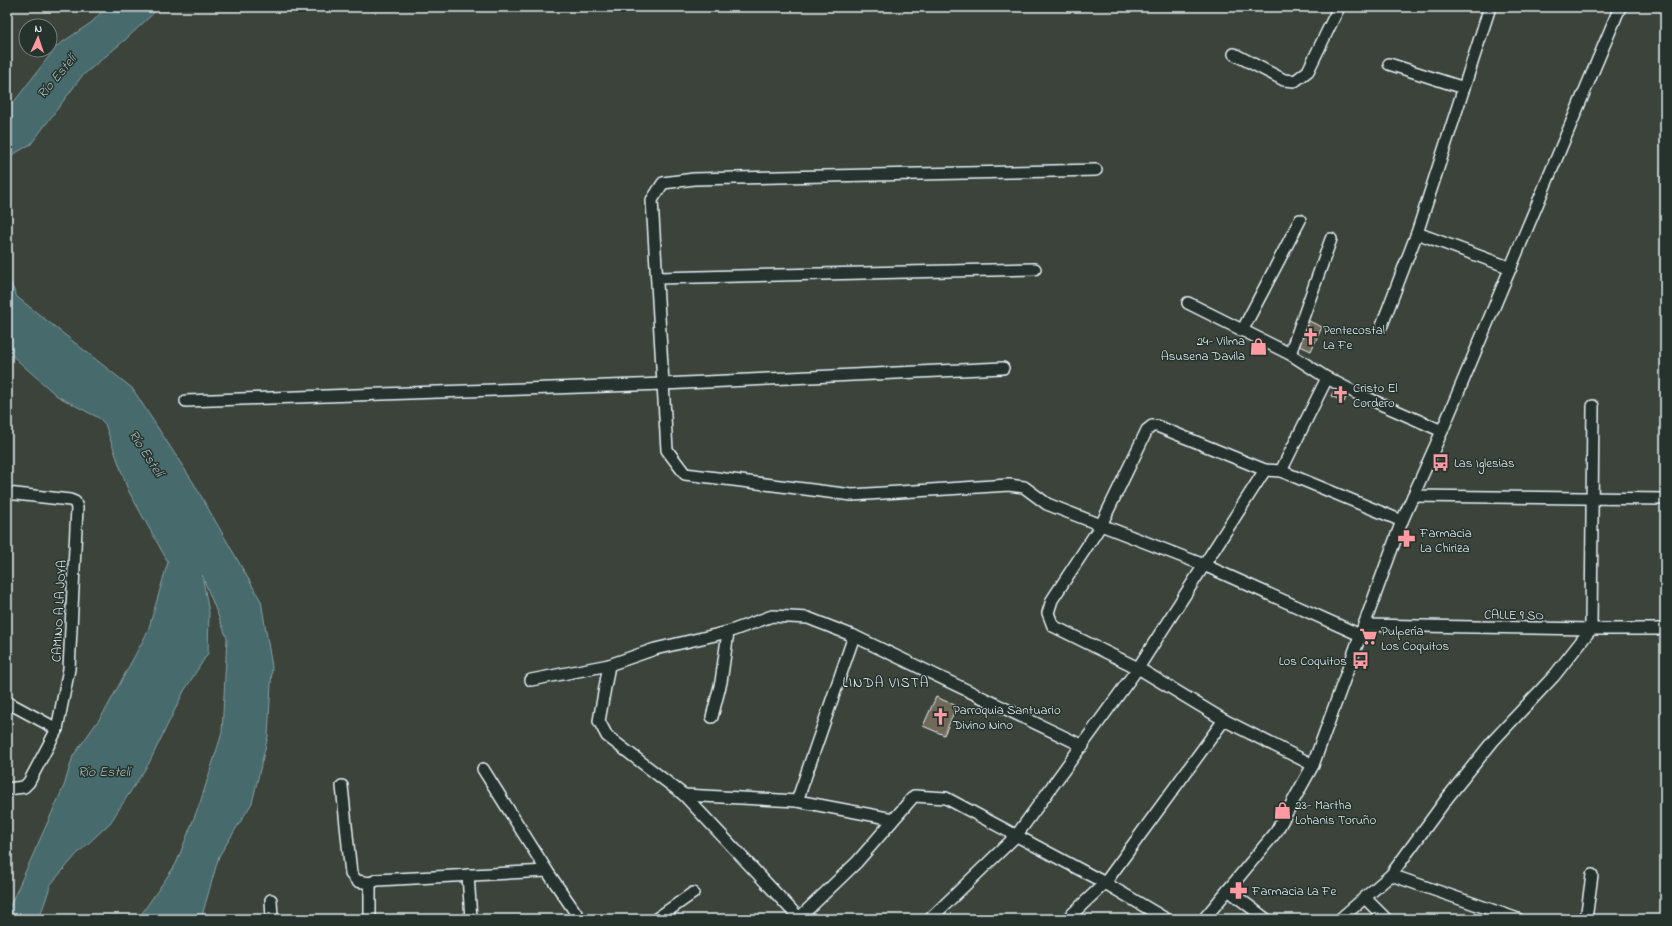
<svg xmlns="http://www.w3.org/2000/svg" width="1672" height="926" font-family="'Indie Flower',sans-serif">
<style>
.water{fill:#476a6d;stroke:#87a0a5}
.building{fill:#706958;stroke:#e8f1f8}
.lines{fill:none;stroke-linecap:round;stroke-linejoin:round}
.minor-casing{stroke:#e8f1f8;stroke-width:14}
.minor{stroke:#26332d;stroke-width:11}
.labels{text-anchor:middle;stroke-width:3;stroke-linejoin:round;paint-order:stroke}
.poi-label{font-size:13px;fill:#e8f1f8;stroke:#26332d;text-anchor:start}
.street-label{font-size:13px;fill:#e8f1f8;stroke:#26332d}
.water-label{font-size:14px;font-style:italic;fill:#a8bbc0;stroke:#26332d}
.neighbourhood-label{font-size:14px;letter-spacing:1px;fill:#e8f1f8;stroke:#26332d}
</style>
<rect width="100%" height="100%" fill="#3c433a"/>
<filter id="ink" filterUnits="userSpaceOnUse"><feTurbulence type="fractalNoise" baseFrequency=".025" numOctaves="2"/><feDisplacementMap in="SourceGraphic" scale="8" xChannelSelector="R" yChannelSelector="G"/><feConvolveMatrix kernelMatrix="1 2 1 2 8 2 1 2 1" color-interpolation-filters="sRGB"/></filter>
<g filter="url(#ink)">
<!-- water -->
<g class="water">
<polygon points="106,7 160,7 125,40 82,76 31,144 7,158 7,111 57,46 92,22"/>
<polygon points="7,275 17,297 132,388 193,482 261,601 272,667 268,736 252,803 219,856 201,919 138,919 176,864 201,800 222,733 227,638 202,575 209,612 208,653 184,691 149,763 110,823 77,854 51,884 39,919 7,919 9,908 64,786 73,756 105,711 148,631 168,562 128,490 105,424 99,418 57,396 7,351"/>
</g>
<!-- building -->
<g class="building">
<polygon points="1309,321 1322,327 1311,351 1298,345"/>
<polygon points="1336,386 1348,393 1344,402 1331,396"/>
<polygon points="936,697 957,706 944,735 923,726"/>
</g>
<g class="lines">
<defs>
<g id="minor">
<polyline points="1234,54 1284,80 1295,81 1308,71 1339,7"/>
<polyline points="1389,64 1464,88"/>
<polyline points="1096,170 694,179 663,183 652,200 667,450 685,474 852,495 1009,485 1024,487 1047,504 1204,565 1360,635"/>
<polyline points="1417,233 1511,268"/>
<polyline points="657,278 1035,269"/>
<polyline points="1188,303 1290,354 1327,378 1358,394 1442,431"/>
<polyline points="1382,325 1417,233 1490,7"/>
<polyline points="1242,331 1300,220"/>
<polyline points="1290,354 1331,239"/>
<polyline points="186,401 663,384 1003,368"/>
<polyline points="1281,471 1327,378"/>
<polyline points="7,493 70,500 75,502 77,508 69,669 57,729 29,782 24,787 7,789"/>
<polyline points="1413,496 1665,499"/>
<polyline points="1364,625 1591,629 1665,629"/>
<polyline points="609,665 599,721 607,736 684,795 800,919"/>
<polyline points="531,680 609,665 655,649 728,632 772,616 808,618 854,636 1083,746"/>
<polyline points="7,702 57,729"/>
<polyline points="712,717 721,682 728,632"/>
<polyline points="1313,765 1224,720 1138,668 1053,626 1048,613 1052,600 1101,525 1147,430 1152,426 1157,426 1265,470 1281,471 1402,521"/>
<polyline points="483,769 547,871 580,919"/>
<polyline points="342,786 351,874 357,881 370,883"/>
<polyline points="684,795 797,801 893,819"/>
<polyline points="797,801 854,636"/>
<polyline points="468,875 471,919"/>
<polyline points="1391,875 1518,919"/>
<polyline points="1228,890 1266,919"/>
<polyline points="1365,898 1386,919"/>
<polyline points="271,900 272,919"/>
<polyline points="799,918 857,862 914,796 946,798 1105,883 1166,919"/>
<polyline points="370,919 370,883 377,880 547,871"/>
<polyline points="656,919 693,893"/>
<polyline points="930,919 1016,836 1138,668 1265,470"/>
<polyline points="1067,919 1105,883 1224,720"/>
<polyline points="1204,919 1276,832 1313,765 1402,521 1442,431 1620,7"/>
<polyline points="1340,919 1391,875 1448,797 1493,741 1554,676 1591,629 1593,406"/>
<polyline points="1586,919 1592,875"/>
</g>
</defs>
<!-- minor casing -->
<use href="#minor" class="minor-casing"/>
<!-- minor -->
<use href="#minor" class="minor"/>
</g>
</g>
<!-- icons -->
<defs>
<symbol id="church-bare" viewBox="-9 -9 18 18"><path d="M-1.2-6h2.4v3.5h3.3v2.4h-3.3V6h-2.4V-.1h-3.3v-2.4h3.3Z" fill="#ff9aa2" stroke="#26332d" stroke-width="2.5" paint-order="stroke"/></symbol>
<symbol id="shop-bare" viewBox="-9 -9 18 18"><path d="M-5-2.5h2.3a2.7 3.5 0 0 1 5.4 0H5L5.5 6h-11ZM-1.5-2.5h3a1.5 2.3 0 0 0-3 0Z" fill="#ff9aa2" stroke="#26332d" stroke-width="2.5" paint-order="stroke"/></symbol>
<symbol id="bus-bare" viewBox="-9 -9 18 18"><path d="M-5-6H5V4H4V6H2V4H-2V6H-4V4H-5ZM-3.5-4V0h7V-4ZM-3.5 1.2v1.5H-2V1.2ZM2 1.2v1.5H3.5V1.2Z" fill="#ff9aa2" stroke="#26332d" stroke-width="2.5" paint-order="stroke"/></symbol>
<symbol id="pharmacy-bare" viewBox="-9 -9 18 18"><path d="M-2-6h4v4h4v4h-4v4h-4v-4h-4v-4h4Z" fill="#ff9aa2" stroke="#26332d" stroke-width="2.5" paint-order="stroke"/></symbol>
<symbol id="supermarket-bare" viewBox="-9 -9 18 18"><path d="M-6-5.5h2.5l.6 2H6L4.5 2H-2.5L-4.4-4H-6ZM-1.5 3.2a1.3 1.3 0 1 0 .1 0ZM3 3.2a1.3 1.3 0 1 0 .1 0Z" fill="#ff9aa2" stroke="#26332d" stroke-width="2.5" paint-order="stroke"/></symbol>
</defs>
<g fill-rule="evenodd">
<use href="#church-bare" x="1298" y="324" width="25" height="25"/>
<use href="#shop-bare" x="1246" y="334" width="25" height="25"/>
<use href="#church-bare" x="1328" y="382" width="25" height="25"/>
<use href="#bus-bare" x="1428" y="450" width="25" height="25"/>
<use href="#pharmacy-bare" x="1394" y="526" width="25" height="25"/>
<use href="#supermarket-bare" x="1356" y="624" width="25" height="25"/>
<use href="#bus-bare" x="1348" y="648" width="25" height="25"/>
<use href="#church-bare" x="928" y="704" width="25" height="25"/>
<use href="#shop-bare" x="1270" y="798" width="25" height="25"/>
<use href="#pharmacy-bare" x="1226" y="878" width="25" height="25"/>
</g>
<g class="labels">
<!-- poi labels -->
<g class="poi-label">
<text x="1323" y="334">Pentecostal<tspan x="1323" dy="15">La Fe</tspan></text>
<text x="1245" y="345" text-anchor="end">24- Vilma<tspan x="1245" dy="15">Asusena Davila</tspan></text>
<text x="1353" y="392">Cristo El<tspan x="1353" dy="15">Cordero</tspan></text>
<text x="1454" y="467">Las Iglesias</text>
<text x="1420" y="537">Farmacia<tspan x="1420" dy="15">La Chiriza</tspan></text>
<text x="1381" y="635">Pulpería<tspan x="1381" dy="15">Los Coquitos</tspan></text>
<text x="1347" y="665" text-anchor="end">Los Coquitos</text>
<text x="953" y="714">Parroquia Santuario<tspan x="953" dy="15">Divino Nino</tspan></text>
<text x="1295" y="809">23- Martha<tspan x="1295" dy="15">Lohanis Toruño</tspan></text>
<text x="1252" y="895">Farmacia La Fe</text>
</g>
<!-- street labels -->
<g class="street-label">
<text transform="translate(58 611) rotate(-87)" y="5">CAMINO A LA JOYA</text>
<text transform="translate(1514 614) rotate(1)" y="5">CALLE 9 SO</text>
</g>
<!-- water labels -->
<g class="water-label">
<text transform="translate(56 76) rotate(-50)" y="5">Río Estelí</text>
<text transform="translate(147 453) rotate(57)" y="5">Río Estelí</text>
<text x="104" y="776">Río Estelí</text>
</g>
<!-- neighbourhood labels -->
<g class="neighbourhood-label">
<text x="886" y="687">LINDA VISTA</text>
</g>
</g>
<!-- margin -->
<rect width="1672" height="926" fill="none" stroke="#26332d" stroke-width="24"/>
<rect x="12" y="12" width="1648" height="902" fill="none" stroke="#e8f1f8" stroke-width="1.5" filter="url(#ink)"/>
<!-- north arrow -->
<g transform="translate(38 38) rotate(3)"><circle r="19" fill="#26332d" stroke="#747f7e"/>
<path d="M0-3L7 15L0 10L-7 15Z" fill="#ff9aa2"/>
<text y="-6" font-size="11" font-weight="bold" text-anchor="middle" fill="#e8f1f8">N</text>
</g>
</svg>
